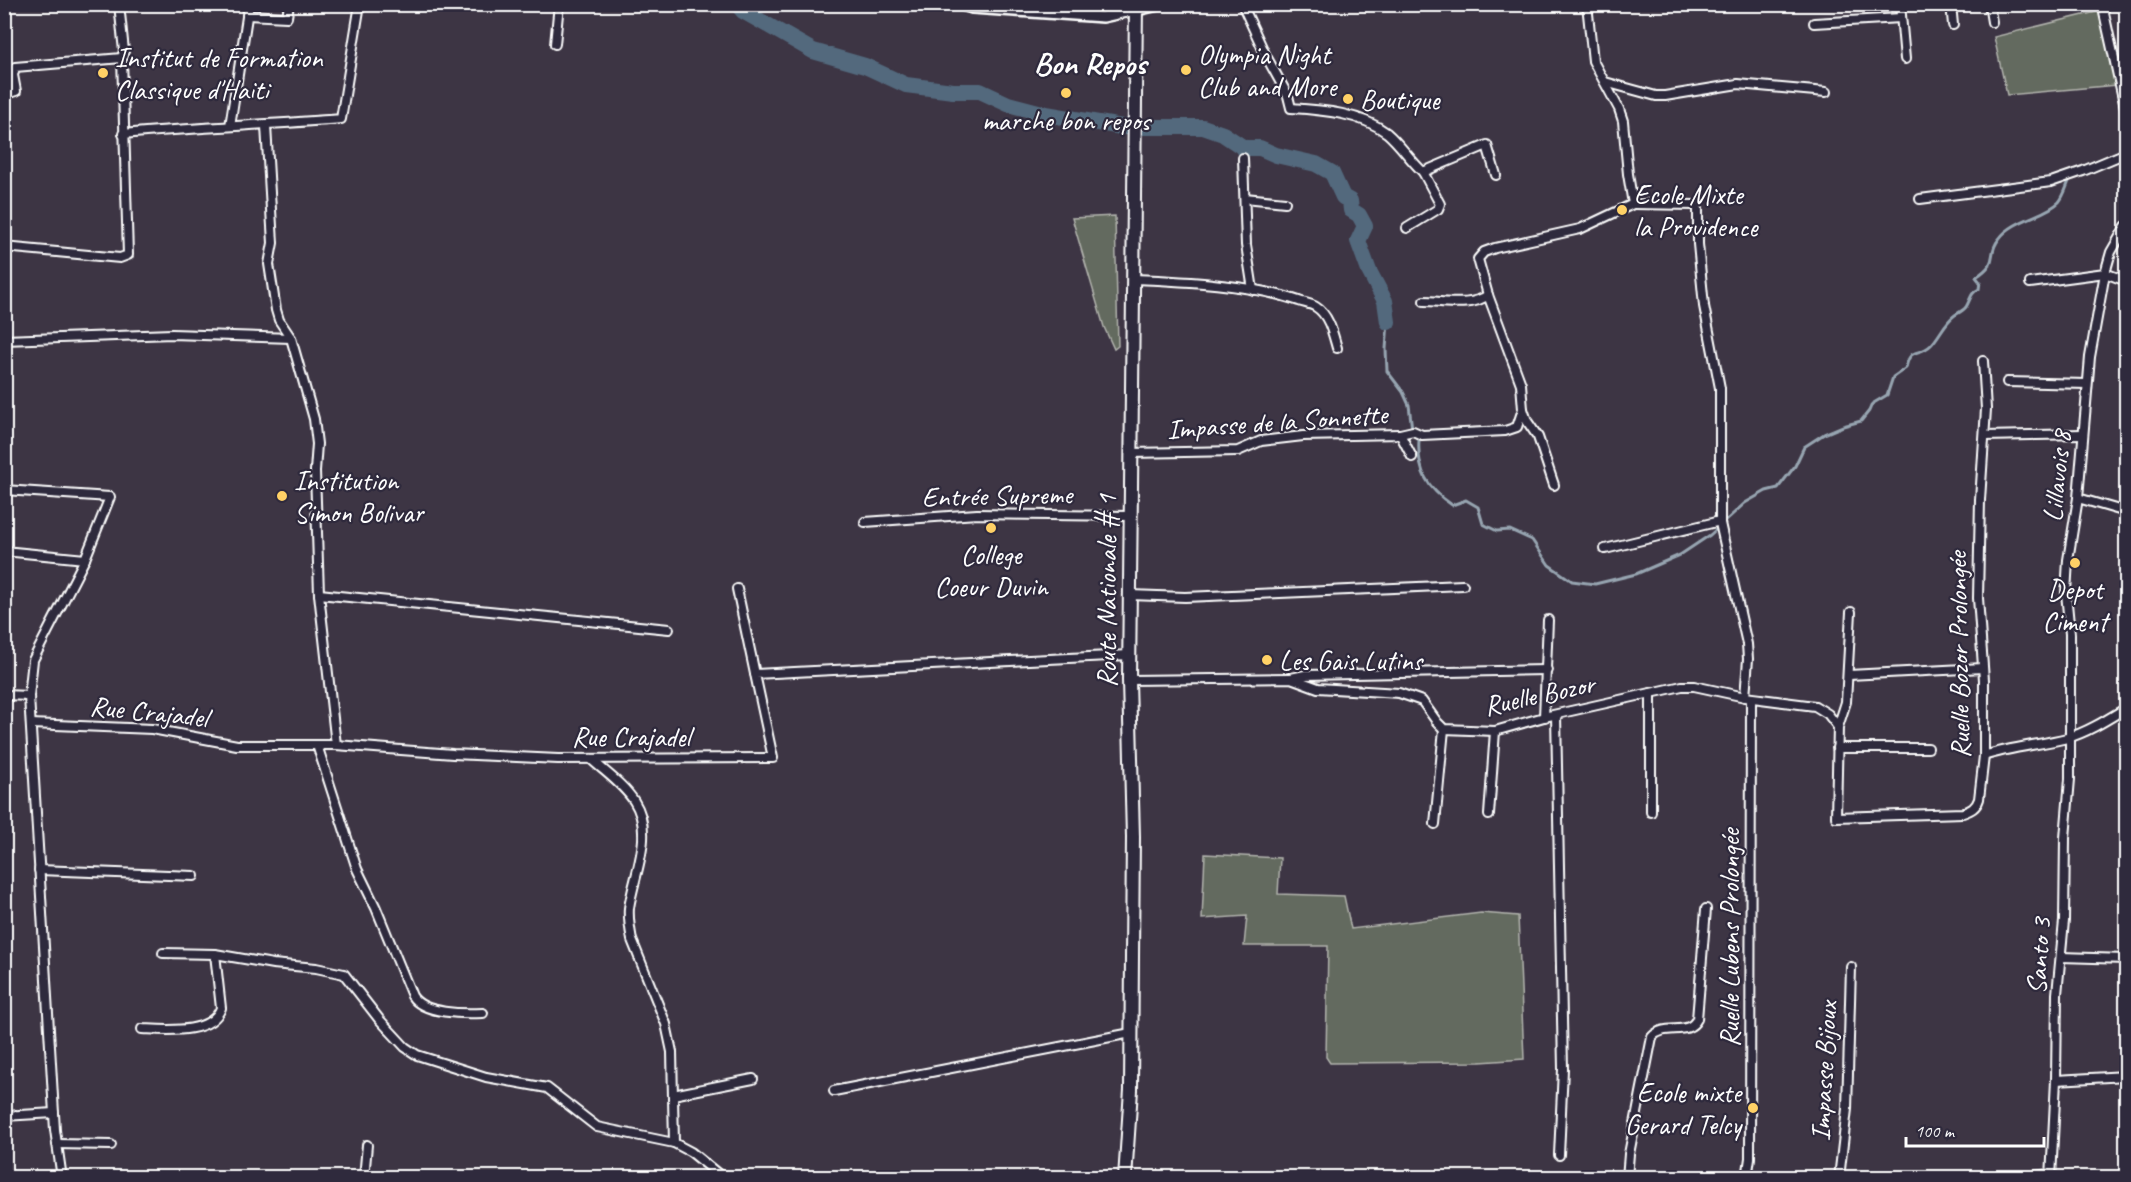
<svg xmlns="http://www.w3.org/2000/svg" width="2131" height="1182" font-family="Caveat,sans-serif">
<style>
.green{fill:#646a5e;stroke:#b2b4ae;stroke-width:1.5}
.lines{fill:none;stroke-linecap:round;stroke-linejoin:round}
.stream{stroke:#97a5b1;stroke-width:3}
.river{stroke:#52697d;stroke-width:16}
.minor-casing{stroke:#fff;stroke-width:12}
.tertiary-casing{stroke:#fff;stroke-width:14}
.secondary-casing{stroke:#fff;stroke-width:15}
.primary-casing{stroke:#fff;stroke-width:16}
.minor{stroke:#2f2a3d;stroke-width:8}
.tertiary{stroke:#2f2a3d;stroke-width:9}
.secondary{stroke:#2f2a3d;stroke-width:10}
.primary{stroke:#2f2a3d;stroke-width:12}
.poi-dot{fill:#ffd166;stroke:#2f2a3d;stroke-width:2}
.labels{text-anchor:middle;stroke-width:4.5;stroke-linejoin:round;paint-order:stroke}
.poi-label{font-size:28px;fill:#fff;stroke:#2f2a3d;text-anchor:start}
.street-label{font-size:28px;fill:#fff;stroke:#2f2a3d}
.quarter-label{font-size:32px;font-weight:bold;fill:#fff;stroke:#2f2a3d}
</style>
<rect width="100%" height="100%" fill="#3d3544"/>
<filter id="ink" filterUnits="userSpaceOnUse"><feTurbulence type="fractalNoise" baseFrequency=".0167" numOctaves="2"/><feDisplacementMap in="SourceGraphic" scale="12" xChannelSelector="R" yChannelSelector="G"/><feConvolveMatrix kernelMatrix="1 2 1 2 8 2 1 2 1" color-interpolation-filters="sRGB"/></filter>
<g filter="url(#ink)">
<!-- green -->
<g class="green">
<polygon points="2100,11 2117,85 2007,95 1994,37"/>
<polygon points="1115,216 1118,346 1114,349 1104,327 1072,218"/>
<polygon points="1205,854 1280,858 1278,894 1344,896 1351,929 1481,913 1518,916 1524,1059 1480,1062 1330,1063 1326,1057 1328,946 1244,946 1247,916 1202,919"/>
</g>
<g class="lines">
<!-- stream -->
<g class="stream">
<polyline points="1388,322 1386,349 1387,371 1403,392 1409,405 1412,429"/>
<path d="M1414,435L1419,440C1417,471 1427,488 1452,505L1466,500L1478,507L1483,524L1497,531L1510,530L1532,540L1549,565L1572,581L1595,584L1636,574L1680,555L1710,535L1745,503L1766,491L1778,488L1795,466L1804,447L1824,434L1843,426L1861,421L1869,411L1872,404L1887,395L1893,377L1906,368C1910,346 1919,357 1931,345C1940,336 1944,323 1955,315C1958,313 1963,311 1966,307C1971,299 1970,293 1979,289L1980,282L1976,277C2001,261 1986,255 1999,239C2013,219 2046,216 2059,202C2065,195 2067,184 2071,177"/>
</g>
<!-- river -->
<polyline class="river" points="737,4 743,11 813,51 865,66 906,85 953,91 980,91 1008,104 1046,114 1122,127 1203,127 1223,134 1244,148 1260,148 1276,155 1316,164 1332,173 1343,197 1350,201 1351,210 1359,215 1365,226 1358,241 1369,271 1385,301 1388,322"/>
<defs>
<g id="minor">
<path d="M1242,4L1266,56L1288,96L1291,108C1323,110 1361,113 1387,133C1400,144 1410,160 1423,172L1487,145L1496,175"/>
<polyline points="1587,4 1593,61 1619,109 1623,121 1628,174 1633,204 1695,205 1698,209 1698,244 1704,306 1720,388 1720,523 1747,644 1748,659 1745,697"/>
<polyline points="1900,4 1905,59"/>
<polyline points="1951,4 1953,25"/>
<polyline points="1989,4 1992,22"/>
<polyline points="2102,4 2126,112"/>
<polyline points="247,15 287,17 289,4"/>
<polyline points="1814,23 1901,18"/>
<polyline points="555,44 559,4"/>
<polyline points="1605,82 1656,96 1665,96 1738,84 1826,92"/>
<polyline points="4,95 16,91 13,75 15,67 122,58"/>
<polyline points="230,126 249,4"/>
<polyline points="266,126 273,243 269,264 276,310 279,320 291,338 314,419 317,444 315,471 319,594 336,745"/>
<path d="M123,134C196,127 268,125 341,119L360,4"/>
<polyline points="1243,158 1246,245 1253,290"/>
<polyline points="1245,198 1285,202"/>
<polyline points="1920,199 2051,182 2083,171 2126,153"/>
<polyline points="1407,228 1438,209 1440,204 1423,172"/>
<polyline points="4,247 120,258 128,255 122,58 124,51 119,4"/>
<path d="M1133,279C1184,281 1250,284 1299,301C1304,303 1312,304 1316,307C1329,315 1333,334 1337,348"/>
<polyline points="2030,283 2105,273 2126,281"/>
<path d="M1424,301C1444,301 1471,308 1488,295"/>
<polyline points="4,340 172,334 291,338"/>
<polyline points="2007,382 2087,384"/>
<polyline points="1523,409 1527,421 1538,437 1554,485"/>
<polyline points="1400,434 1413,431 1422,435 1505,431 1517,427 1523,409 1521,384 1488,295 1478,259 1484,252 1495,248 1580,229 1633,204"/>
<polyline points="1985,436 2083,434"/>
<polyline points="1131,453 1238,451 1261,441 1303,436 1400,434 1412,457"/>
<polyline points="4,490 110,497 85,559 33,660 29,696 55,1130 62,1178"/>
<polyline points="2078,498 2126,512"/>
<polyline points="865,522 977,514 1130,516"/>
<polyline points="1605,549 1720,521"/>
<polyline points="4,551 85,559"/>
<polyline points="737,589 755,674"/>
<polyline points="319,594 669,629"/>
<polyline points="1130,595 1185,597 1463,585"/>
<polyline points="1849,675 1983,668"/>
<polyline points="1291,678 1305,675 1547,670"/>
<path d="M1129,680L1291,678L1318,688L1399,693L1422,701L1437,722L1444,729L1495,731L1544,717L1682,686H1694L1745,697L1815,706L1828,714L1838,727L1836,817L1963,813C1971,810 1976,808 1979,799L1984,756V680L1978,598L1980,500L1986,409L1983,361"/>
<polyline points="1651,693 1651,812"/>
<polyline points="4,695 29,696"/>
<polyline points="1556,715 1563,1069 1559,1155"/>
<polyline points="1544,717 1548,620"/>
<polyline points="31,724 152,729 237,745 336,745 453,754 558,759 773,758 755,674 1129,655"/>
<polyline points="1838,727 1846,702 1851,612"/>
<path d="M317,745L357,869L376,908L412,996C423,1014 464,1014 483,1013"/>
<polyline points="1837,748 1928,748"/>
<path d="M1984,756C2011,747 2039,745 2067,738C2088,732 2108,719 2126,708"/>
<path d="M591,759C605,772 623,784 634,801C655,834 634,873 629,908C628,919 630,929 632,940L666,1024L672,1052L674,1143"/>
<polyline points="1489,815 1495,731"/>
<polyline points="1435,824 1444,729"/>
<polyline points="39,870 194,876"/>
<polyline points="163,953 215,954 273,964 316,968 344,974 379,1019 405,1047 417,1055 486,1077 547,1088 597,1127 674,1143 691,1152 723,1178"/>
<polyline points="2061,957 2126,959"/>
<path d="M142,1029C166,1030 211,1035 221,1008L215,954"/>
<polyline points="2056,1080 2126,1076"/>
<polyline points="834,1091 1131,1033"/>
<polyline points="673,1095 753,1079"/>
<polyline points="4,1116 54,1113"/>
<polyline points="57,1144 111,1145"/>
<polyline points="364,1178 367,1145"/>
<path d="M1627,1178L1629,1154L1652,1037C1665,1022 1688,1037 1697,1019L1706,909"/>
<polyline points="1747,1178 1750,1158 1751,698"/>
<polyline points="1839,1178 1847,1109 1851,967"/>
<polyline points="2013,1178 2051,1174"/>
<polyline points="2051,1178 2056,1080 2057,994 2064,921 2065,838 2070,779 2070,634 2066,593 2068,560 2078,498 2090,357 2105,273 2111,252 2126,226"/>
</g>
<polyline id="tertiary" points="959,4 972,8 1103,17 1135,10"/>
<polyline id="secondary" points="1135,10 1160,4"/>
<polyline id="primary" points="1125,1178 1131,1090 1132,957 1133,837 1129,680 1136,4"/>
</defs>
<!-- minor casing -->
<use href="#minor" class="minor-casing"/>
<!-- tertiary casing -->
<use href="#tertiary" class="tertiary-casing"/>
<!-- secondary casing -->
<use href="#secondary" class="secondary-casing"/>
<!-- primary casing -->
<use href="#primary" class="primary-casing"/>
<!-- minor -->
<use href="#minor" class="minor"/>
<!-- tertiary -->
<use href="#tertiary" class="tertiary"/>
<!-- secondary -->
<use href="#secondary" class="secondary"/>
<!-- primary -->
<use href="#primary" class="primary"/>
</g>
</g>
<!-- markers -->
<g class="poi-dot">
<circle cx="1186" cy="70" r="6"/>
<circle cx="103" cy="73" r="6"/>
<circle cx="1066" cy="93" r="6"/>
<circle cx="1348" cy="99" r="6"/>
<circle cx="1622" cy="210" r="6"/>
<circle cx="282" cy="496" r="6"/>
<circle cx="991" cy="528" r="6"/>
<circle cx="2075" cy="563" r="6"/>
<circle cx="1267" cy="660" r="6"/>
<circle cx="1753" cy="1108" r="6"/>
</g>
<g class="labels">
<!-- poi labels -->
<g class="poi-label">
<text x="1198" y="64">Olympia Night<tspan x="1198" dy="32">Club and More</tspan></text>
<text x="115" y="67">Institut de Formation<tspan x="115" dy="32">Classique d'Haiti</tspan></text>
<text x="1360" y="109">Boutique</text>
<text x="1066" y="130" text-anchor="middle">marche bon repos</text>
<text x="1634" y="204">Ecole Mixte<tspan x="1634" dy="32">la Providence</tspan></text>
<text x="294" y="490">Institution<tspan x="294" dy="32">Simon Bolivar</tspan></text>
<text x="991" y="564" text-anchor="middle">College<tspan x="991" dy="32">Coeur Duvin</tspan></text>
<text x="2075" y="599" text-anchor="middle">Depot<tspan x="2075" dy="32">Ciment</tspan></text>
<text x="1279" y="670">Les Gais Lutins</text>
<text x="1741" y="1102" text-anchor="end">Ecole mixte<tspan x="1741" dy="32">Gerard Telcy</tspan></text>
</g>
<!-- street labels -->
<g class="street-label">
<text transform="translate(1277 421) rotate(-4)" y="10">Impasse de la Sonnette</text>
<text transform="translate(2056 476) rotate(-84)" y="10">Lillavois 8</text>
<text transform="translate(997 495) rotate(-1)" y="10">Entrée Supreme</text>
<text transform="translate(1106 591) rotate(-90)" y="10">Route Nationale # 1</text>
<text transform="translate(1958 655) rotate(-91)" y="10">Ruelle Bozor Prolongée</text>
<text transform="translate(1539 694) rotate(-12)" y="10">Ruelle Bozor</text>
<text transform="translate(149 711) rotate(6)" y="10">Rue Crajadel</text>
<text x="631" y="746">Rue Crajadel</text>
<text transform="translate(1729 938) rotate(-90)" y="10">Ruelle Lubens Prolongée</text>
<text transform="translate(2038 956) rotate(-86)" y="10">Santo 3</text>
<text transform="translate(1823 1071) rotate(-87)" y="10">Impasse Bijoux</text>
</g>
<!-- quarter labels -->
<g class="quarter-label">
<text x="1090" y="74">Bon Repos</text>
</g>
</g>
<!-- margin -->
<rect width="2131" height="1182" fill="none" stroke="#2f2a3d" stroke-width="24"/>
<rect x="12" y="12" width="2107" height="1158" fill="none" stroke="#fff" stroke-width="2" filter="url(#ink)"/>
<!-- scale -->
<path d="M1906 1137v9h138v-9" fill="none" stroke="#ffffff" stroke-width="3"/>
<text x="1915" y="1137" font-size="18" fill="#ffffff" stroke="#2f2a3d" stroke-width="4.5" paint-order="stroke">100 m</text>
</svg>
